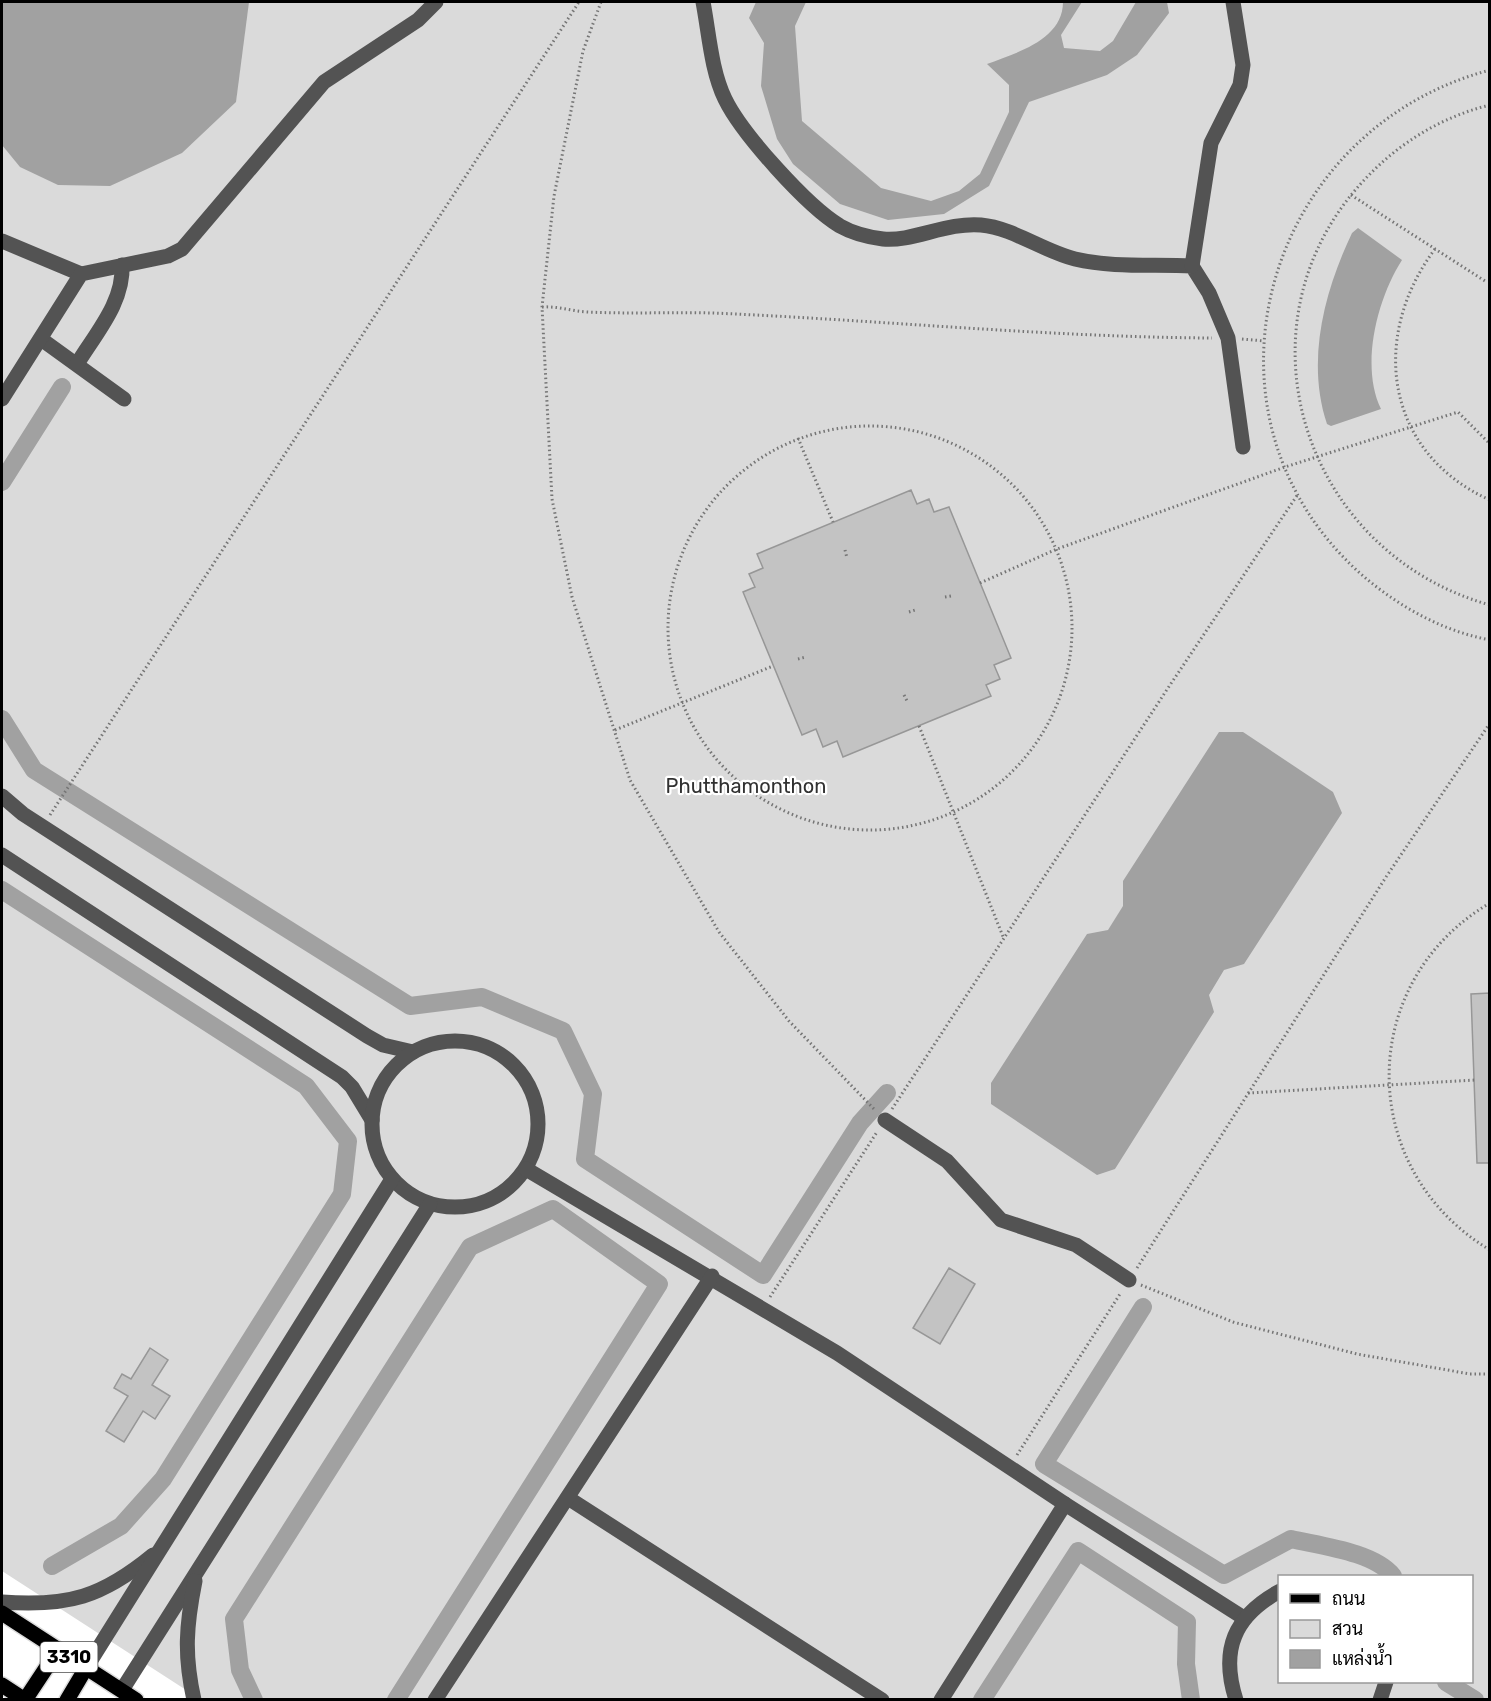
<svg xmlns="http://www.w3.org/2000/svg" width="1491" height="1701" font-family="Rubik,Sarabun,sans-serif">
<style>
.green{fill:#dadada;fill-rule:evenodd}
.water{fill:#a1a1a1}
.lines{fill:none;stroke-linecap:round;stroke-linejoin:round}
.canal{stroke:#a1a1a1;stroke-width:18}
.building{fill:#c3c3c3;stroke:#979797;stroke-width:1.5}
.major-casing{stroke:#dbdbdb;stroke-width:18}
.path{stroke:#757575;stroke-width:3;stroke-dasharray:1.5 3;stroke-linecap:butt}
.minor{stroke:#535353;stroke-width:15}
.major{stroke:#000;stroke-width:15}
.labels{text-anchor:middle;stroke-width:4.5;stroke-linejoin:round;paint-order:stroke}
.shield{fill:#fff;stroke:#4c4c4c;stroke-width:1.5}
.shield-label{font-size:18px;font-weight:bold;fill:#000}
.park-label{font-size:20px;fill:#313131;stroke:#fff}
</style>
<rect width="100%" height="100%" fill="#fff"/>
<!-- green -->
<path class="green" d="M2,2H1489V1699H200L2,1571ZM1280,1576H1472V1682H1280Z"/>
<!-- water -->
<g class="water">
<polygon points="2,2 249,2 236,102 182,153 110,186 58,185 20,167 2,145"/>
<path d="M756,2H806L795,26L802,121L881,188L931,201L959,191L980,174L1009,112V85L987,64C1016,53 1063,40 1063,2H1082L1061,35L1064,48L1100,51L1113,41L1136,2H1167L1169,13L1137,55L1107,75L1029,102L989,186L944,214L888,220L840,204L793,164L777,139L761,86L764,43L749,18Z"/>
<path d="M1358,228L1402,260C1377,299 1360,366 1381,409L1331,426L1327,424C1306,361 1324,292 1352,233Z"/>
<polygon points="1219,732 1243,732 1333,792 1342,813 1244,964 1224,970 1209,995 1214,1012 1115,1169 1097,1175 991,1104 991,1083 1087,934 1108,930 1123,906 1123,881"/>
</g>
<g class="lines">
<!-- canal -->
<g class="canal">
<polyline points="2,482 62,387"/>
<polyline points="2,719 34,770 410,1006 482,997 563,1031 593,1094 585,1159 763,1275 860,1123 887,1093"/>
<polyline points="2,890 306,1086 348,1141 342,1194 163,1479 121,1526 52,1566"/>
<path d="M1143,1307L1044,1464L1224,1575L1291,1539C1321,1546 1374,1552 1393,1576"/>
<polyline points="1446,1682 1475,1700"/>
<polyline points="254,1700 240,1670 234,1619 470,1247 553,1209 659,1284 396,1700"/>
<polyline points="982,1700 1078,1551 1187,1622 1186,1664 1191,1700"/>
</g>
</g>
<!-- building -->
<g class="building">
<polygon points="911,490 917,504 929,499 934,512 949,507 1011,658 994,665 1000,679 986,685 991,696 843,757 837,741 823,747 816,729 802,735 743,592 755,587 749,574 763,568 757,554"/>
<polygon points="1490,993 1490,1163 1477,1163 1471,994"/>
<polygon points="949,1268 975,1284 940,1344 913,1328"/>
<polygon points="150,1348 168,1360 152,1385 170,1396 155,1419 143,1411 124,1442 106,1431 128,1396 114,1388 122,1374 131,1379"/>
</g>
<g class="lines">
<defs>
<g id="major">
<polyline points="2,1613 136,1700"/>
<polyline points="2,1685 25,1700"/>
<polyline points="25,1700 58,1650"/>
<polyline points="67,1700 86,1668"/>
</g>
</defs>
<!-- major casing -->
<use href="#major" class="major-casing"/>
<!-- path -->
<g class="path">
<polyline points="601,2 583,51 554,196 542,307 552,499 572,597 630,780 719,932 789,1021 875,1110"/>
<path d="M1490,70C1263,130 1182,416 1362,575C1398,606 1442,631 1490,640"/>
<path d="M1490,105C1444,116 1402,141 1369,175C1228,318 1300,552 1490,605"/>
<polyline points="1351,195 1485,281"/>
<path d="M1435,249C1369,337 1385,453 1490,500"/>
<path d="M542,307C558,306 571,311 587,312C629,314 671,312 713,313C880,320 1045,337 1212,338"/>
<polyline points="1242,339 1264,341"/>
<circle cx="870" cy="628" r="202"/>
<polyline points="798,438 833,522"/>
<polyline points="845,550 847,558"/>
<polyline points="980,583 1057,549 1285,467 1458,412 1490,444"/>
<polyline points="945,597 951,596"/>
<polyline points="909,612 915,610"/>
<polyline points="798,659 806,657"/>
<polyline points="904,695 907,701"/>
<polyline points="919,726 1004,939"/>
<polyline points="615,730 773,666"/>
<polyline points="50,815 579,2"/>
<path d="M1490,903C1355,982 1356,1170 1490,1250"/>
<polyline points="1248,1093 1475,1080"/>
<polyline points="892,1109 1168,688 1298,494"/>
<polyline points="1137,1268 1386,877 1490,723"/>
<polyline points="1141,1285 1233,1322 1357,1354 1470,1374 1490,1374"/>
<polyline points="770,1297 877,1132"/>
<polyline points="1017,1455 1120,1294"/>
</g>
<!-- minor -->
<g class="minor">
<path d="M703,2C709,33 711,70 725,99C742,134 807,206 840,226C854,234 867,237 883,239C912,242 947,222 981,225C1013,228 1043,251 1075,259C1113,268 1154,264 1192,266L1209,293L1228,338L1243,447"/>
<polyline points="2,241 81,274"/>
<polyline points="1192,266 1211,143 1240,85 1243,65 1233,2"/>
<polyline points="41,339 124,399"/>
<path d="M77,364C96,333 124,302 122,265"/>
<polyline points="2,399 81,274 168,256 182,249 324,82 418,20 436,2"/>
<polyline points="2,796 23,814 367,1036 383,1045 413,1052"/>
<polyline points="2,855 342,1077 352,1087 372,1120"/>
<circle cx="455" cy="1124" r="83"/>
<polyline points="885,1120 947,1161 1001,1220 1076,1245 1129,1280"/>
<polyline points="526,1169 837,1353 1065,1504"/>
<polyline points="568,1498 882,1700"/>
<path d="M2,1602C68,1607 102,1597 153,1555"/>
<polyline points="86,1668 392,1179"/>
<polyline points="122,1690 430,1204"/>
<path d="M194,1700C184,1655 186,1626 195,1581"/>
<polyline points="435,1700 712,1276"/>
<polyline points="941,1700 1065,1504 1244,1618"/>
<path d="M1236,1700C1220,1650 1234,1616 1280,1591"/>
<polyline points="1380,1700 1386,1682"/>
</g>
<!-- major -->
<use href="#major" class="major"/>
</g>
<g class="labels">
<!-- shield labels -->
<rect class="shield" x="40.5" y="1642" width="57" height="30" rx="4.5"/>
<g class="shield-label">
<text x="69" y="1663">3310</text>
</g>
<!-- park labels -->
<g class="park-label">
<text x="746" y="793">Phutthamonthon</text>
</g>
</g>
<!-- border -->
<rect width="1491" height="1701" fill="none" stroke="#000000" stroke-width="6"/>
<!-- legend -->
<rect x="1278" y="1575" width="195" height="108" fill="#ffffff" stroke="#999999" stroke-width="1.5"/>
<rect x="1290" y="1594" width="30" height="9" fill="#000000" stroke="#999999" stroke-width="1.5"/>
<text x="1332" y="1605" font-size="18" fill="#000000">ถนน</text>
<rect x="1290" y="1620" width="30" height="18" fill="#dadada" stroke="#999999" stroke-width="1.5"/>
<text x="1332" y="1635" font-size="18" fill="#000000">สวน</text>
<rect x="1290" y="1650" width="30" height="18" fill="#a1a1a1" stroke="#999999" stroke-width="1.5"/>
<text x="1332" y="1665" font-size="18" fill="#000000">แหล่งน้ำ</text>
</svg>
